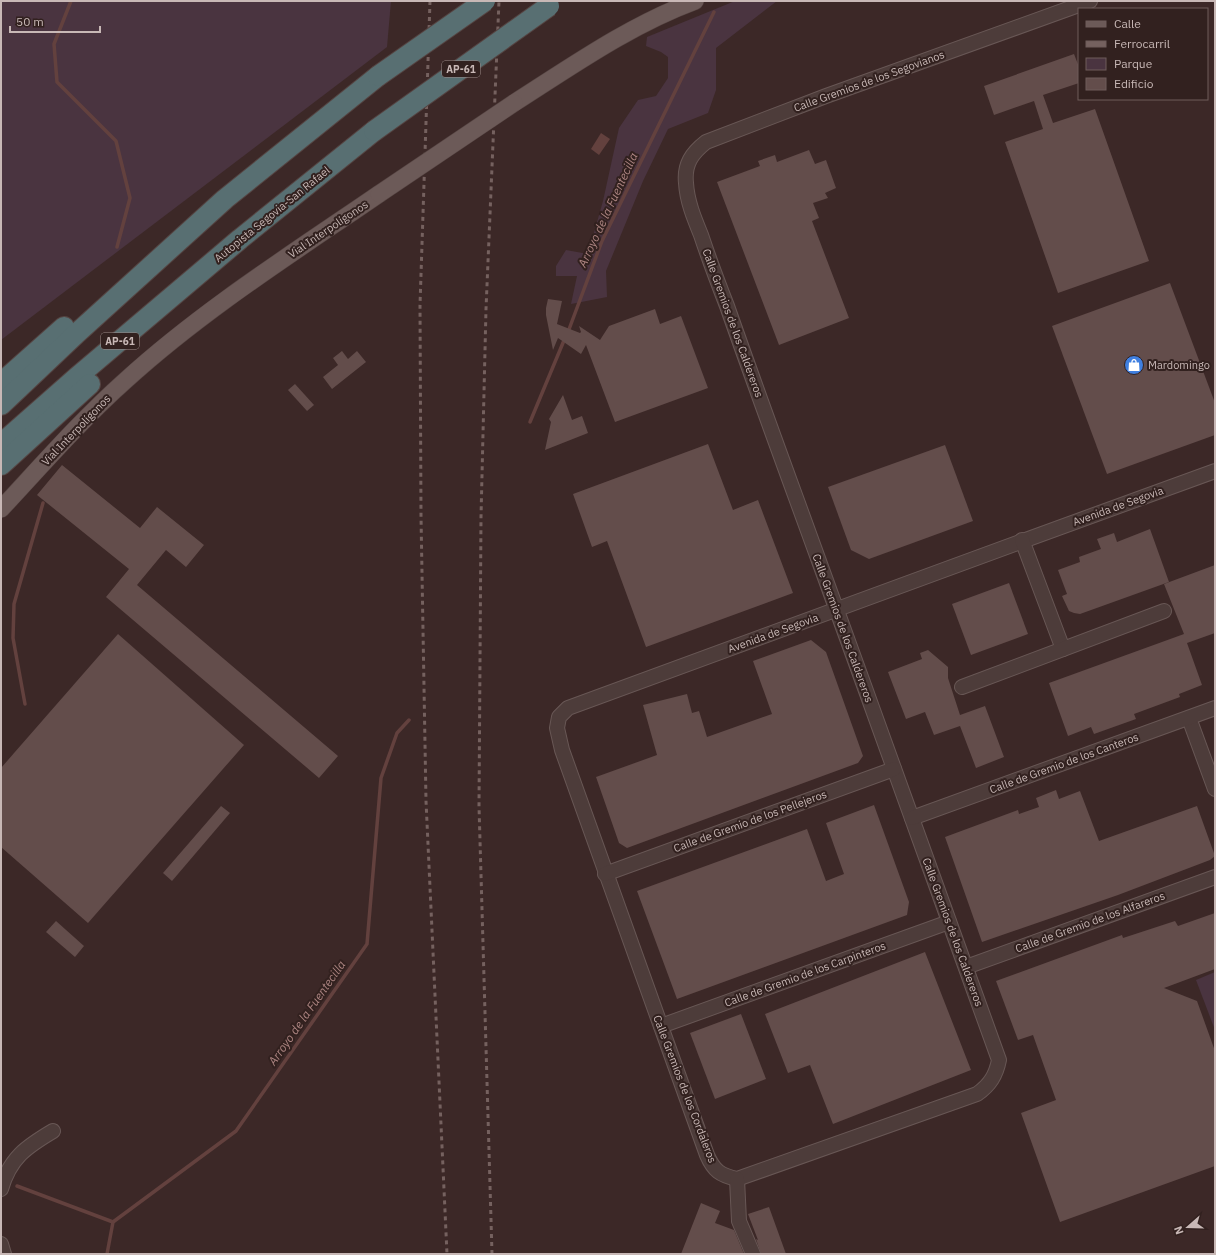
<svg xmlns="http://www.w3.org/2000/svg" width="1216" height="1255" font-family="'IBM Plex Sans',sans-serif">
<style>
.green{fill:#4a3440}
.water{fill:#63413e}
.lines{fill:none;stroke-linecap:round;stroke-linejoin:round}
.stream{stroke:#63413e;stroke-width:3.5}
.building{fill:#634d4b}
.minor-casing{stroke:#685755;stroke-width:16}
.major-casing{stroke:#564543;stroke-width:18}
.highway-casing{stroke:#554442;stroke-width:22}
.minor{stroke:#4d3c3a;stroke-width:14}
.major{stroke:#6c5a58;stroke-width:17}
.highway{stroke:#586f72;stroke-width:20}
.rail{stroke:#75615f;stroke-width:3;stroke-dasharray:4 4;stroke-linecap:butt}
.major-bridge-casing{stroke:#564543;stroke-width:18;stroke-linecap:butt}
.highway-bridge-casing{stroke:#554442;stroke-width:22;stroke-linecap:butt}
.major-bridge{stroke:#6c5a58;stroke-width:17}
.highway-bridge{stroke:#586f72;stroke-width:20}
.labels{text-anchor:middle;stroke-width:4;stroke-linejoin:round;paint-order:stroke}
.shield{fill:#32211f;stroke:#9b8b89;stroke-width:1}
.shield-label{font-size:10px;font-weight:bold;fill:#c8b8b6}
.street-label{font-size:11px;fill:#c8b8b6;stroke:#32211f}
.poi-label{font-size:11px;fill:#c8b8b6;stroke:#32211f;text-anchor:start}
.water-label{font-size:12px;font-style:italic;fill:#ac8481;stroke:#32211f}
</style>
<rect width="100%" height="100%" fill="#3c2827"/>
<!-- green -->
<g class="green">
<polygon points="1,1 391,1 387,47 1,340"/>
<polygon points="735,1 777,1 716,48 716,90 708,113 668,129 643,181 606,271 607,297 571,304 577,276 556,276 556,266 566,250 588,254 603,201 619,128 638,100 656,96 668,78 668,57 661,52 646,46 647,37"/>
<polygon points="1215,972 1215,1030 1196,980"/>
</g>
<!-- water -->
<polygon class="water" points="601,133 610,139 599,155 591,149"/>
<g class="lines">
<!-- stream -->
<g class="stream">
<polyline points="71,1 54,44 57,82 116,141 130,198 117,247"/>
<polyline points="568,332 602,241 714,12"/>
<polyline points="530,422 565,338"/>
<polyline points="25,704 13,638 14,604 43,503"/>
<polyline points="17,1186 113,1222"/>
<polyline points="107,1254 113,1222 236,1131 367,944 381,778 397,733 409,720"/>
</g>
</g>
<!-- building -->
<g class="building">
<polygon points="1074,54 1079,67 1079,83 1043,95 1053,123 1095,109 1149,261 1058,293 1005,142 1043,129 1034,101 994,115 984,86"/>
<polygon points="809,150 815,164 826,160 836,188 825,193 828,198 813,203 819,218 812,221 849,318 779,345 717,182 760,166 758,161 775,155 777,162"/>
<polygon points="1170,283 1215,403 1215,435 1107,474 1052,326"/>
<polygon points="548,299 562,301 557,324 580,333 581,332 579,326 600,340 609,326 655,309 660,324 681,316 708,388 615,422 586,345 581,354 558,338 553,350 546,315 546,308"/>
<polygon points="342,351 348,359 357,351 366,362 332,389 323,377 338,365 333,358"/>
<polygon points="295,384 314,405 307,411 288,390"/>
<polygon points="563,395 572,420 582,416 588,433 545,450 551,422 549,419"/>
<polygon points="708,444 733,510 758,500 793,593 646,647 607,541 592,547 573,494"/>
<polygon points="945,445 973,521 869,559 851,550 828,487"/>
<polygon points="62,465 140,528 157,507 204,545 186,567 166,550 137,585 338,756 319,778 106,597 129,569 37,495"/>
<polygon points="1150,529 1169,582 1080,614 1074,613 1069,611 1062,596 1067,594 1058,570 1080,562 1079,557 1101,549 1097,539 1114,533 1117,542"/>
<polygon points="1215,565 1215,633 1187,643 1202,685 1179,694 1180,697 1134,714 1136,719 1094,734 1091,727 1068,736 1049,683 1184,634 1164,584"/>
<polygon points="1009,583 1028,634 971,655 952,604"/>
<polygon points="118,634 244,745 88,923 1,847 1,768"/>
<polygon points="811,640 826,652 863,756 858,763 627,848 619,843 596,777 657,755 643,705 687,694 692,713 699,711 707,737 772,714 753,661"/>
<polygon points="928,650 948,667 948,678 960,715 985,706 1004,757 976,768 960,726 934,735 925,712 906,719 888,672 922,659 920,653"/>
<polygon points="1056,790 1059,799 1080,791 1099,841 1197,806 1215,856 1210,860 1118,895 982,942 945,837 1018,810 1019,814 1039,807 1036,798"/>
<polygon points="874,805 909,902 907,915 677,999 637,891 807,829 826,881 844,874 826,823"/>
<polygon points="221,806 230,813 172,881 163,873"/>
<polygon points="1215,913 1215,969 1164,988 1197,1001 1215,1051 1215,1166 1060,1222 1021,1113 1056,1100 1033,1035 1018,1040 996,981 1122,935 1123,938 1175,921 1178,926"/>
<polygon points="56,921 84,946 75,957 46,932"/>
<polygon points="925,952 971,1070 833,1124 810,1065 788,1073 765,1014"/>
<polygon points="741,1014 766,1079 715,1099 690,1033"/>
<polygon points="701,1203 720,1211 715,1223 734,1230 744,1254 681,1254"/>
<polygon points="769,1207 786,1254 761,1254 756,1239 758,1240 748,1214"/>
</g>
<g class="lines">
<defs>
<g id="minor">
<path d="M1090,1L826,96L706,142C692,153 684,164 686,183C687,201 694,218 701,235C709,259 718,283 727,306C761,403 797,500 832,597C888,751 943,905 999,1060C996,1075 990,1085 977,1094L737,1179C720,1175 714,1171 707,1155L562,750L557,728L559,717L568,708C784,629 999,549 1215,471"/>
<polyline points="1022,540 1063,649"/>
<polyline points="962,687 1164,611"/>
<polyline points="1189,718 1215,789"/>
<polyline points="912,818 1215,708"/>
<polyline points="605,874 894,769"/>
<polyline points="966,967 1215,877"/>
<polyline points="661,1026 949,922"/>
<polyline points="737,1179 739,1221 753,1254"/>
<path d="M1,1189C10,1158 26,1147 53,1131"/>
<polyline points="1,1244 4,1254"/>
</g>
<g id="major">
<path d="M514,103C572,66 630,25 695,1"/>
<path d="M1,509C42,465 81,420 126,380C203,310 293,253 379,194"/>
</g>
<g id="highway">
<polyline points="1,383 64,327"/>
<polyline points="1,405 76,334 225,199 378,76"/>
<polyline points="1,444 77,377 240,239 374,131"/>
<polyline points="1,465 90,384"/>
</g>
</defs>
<!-- minor casing -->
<use href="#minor" class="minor-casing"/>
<!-- major casing -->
<use href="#major" class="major-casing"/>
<!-- highway casing -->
<use href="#highway" class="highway-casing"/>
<!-- minor -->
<use href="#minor" class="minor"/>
<!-- major -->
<use href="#major" class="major"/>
<!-- highway -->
<use href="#highway" class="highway"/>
<!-- rail -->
<g class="rail">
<polyline points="430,1 420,305 421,516 426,801 447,1254"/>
<polyline points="492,1254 479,806 481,517 486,309 499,1"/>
</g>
<defs>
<polyline id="major-bridge" points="379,194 514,103"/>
<g id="highway-bridge">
<polyline points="378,76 485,1"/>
<polyline points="374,131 549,6"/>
</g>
</defs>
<!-- major-bridge casing -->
<use href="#major-bridge" class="major-bridge-casing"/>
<!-- highway-bridge casing -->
<use href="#highway-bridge" class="highway-bridge-casing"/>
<!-- major-bridge -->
<use href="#major-bridge" class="major-bridge"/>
<!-- highway-bridge -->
<use href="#highway-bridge" class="highway-bridge"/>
</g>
<!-- icons -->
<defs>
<symbol id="shop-disc" viewBox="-11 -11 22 22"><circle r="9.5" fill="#3f7fe0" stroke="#32211f"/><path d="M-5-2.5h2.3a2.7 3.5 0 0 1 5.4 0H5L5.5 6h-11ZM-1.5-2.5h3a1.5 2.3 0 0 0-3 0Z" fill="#fff"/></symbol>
</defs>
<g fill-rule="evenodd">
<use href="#shop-disc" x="1123" y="354" width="22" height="22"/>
</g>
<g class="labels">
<!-- shield labels -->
<g class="shield">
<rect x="442" y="61" width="38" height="16" rx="3"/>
<rect x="101" y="333" width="38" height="16" rx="3"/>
</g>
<g class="shield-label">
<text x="461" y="73">AP-61</text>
<text x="120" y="345">AP-61</text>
</g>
<!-- street labels -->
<g class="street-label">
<text transform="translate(869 81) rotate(-20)" y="4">Calle Gremios de los Segovianos</text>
<text transform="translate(272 214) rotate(-39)" y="4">Autopista Segovia-San Rafael</text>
<text transform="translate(328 229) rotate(-34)" y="4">Vial Interpolígonos</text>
<text transform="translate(733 323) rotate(70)" y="4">Calle Gremios de los Caldereros</text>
<text transform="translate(76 430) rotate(-46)" y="4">Vial Interpolígonos</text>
<text transform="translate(1118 506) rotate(-20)" y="4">Avenida de Segovia</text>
<text transform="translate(843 628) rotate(70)" y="4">Calle Gremios de los Caldereros</text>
<text transform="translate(773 633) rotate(-20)" y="4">Avenida de Segovia</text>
<text transform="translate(1064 763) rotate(-20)" y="4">Calle de Gremio de los Canteros</text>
<text transform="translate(750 821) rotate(-20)" y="4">Calle de Gremio de los Pellejeros</text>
<text transform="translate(1090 922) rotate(-20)" y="4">Calle de Gremio de los Alfareros</text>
<text transform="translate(953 932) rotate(70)" y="4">Calle Gremios de los Caldereros</text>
<text transform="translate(805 974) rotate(-20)" y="4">Calle de Gremio de los Carpinteros</text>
<text transform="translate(685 1089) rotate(69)" y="4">Calle Gremios de los Cordaleros</text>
</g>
<!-- poi labels -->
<g class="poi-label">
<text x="1148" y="369">Mardomingo</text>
</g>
<!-- water labels -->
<g class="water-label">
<text transform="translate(608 210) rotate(-65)" y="4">Arroyo de la Fuentecilla</text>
<text transform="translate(307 1013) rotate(-55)" y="4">Arroyo de la Fuentecilla</text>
</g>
</g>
<!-- border -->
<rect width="1216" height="1255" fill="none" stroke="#c8b8b6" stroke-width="4"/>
<!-- legend -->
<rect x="1078" y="8" width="130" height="92" fill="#32211f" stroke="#6e5d5b"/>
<rect x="1086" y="21" width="20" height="6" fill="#6c5a58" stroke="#6e5d5b"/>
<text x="1114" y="28" font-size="12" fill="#c8b8b6">Calle</text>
<rect x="1086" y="41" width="20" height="6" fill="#75615f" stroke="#6e5d5b"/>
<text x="1114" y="48" font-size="12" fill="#c8b8b6">Ferrocarril</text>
<rect x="1086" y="58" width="20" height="12" fill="#4a3440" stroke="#6e5d5b"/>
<text x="1114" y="68" font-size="12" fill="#c8b8b6">Parque</text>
<rect x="1086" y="78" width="20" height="12" fill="#634d4b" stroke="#6e5d5b"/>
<text x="1114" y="88" font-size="12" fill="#c8b8b6">Edificio</text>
<!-- north arrow -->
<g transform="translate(1188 1227) rotate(250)" stroke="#32211f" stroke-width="3" paint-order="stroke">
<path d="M0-3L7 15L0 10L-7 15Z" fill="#c8b8b6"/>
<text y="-6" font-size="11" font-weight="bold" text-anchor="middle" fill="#c8b8b6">N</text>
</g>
<!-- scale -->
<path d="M10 26v6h90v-6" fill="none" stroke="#c8b8b6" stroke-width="2"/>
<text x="16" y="26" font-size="12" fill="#c8b8b6" stroke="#32211f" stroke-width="3" paint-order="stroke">50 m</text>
</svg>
